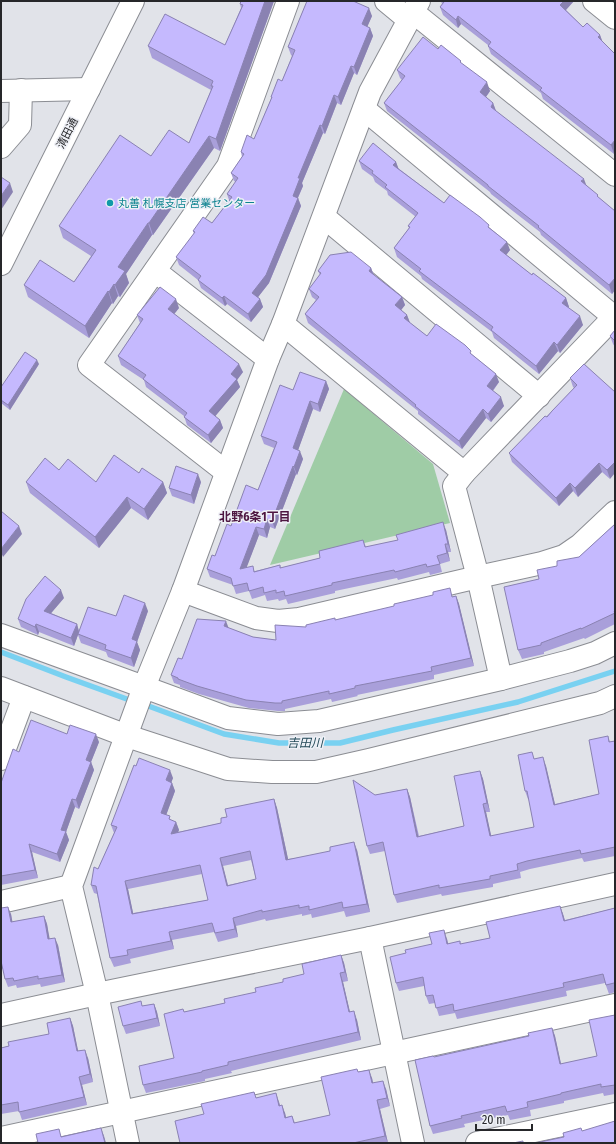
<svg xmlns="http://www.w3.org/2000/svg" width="616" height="1144" font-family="'Fira Sans Condensed','Noto Sans JP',sans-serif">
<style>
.green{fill:#9fcca6}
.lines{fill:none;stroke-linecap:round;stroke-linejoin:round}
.stream{stroke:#79d1f1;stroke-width:5.5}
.minor-casing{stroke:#8b8d93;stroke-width:24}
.minor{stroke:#fff;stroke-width:22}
.wall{fill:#a99fda;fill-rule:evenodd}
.shaded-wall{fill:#8a82b2}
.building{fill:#c5b9fe;stroke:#8a82b2;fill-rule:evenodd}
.culture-dot{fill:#0f9aa8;stroke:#eef0f6;stroke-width:1.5}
.labels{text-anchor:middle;stroke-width:3;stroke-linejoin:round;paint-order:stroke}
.street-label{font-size:11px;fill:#26272a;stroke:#eef0f6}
.culture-label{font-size:11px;fill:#0d838f;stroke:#eef0f6;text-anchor:start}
.neighbourhood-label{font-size:12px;font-weight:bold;fill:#4d1641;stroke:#eef0f6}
.water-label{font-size:12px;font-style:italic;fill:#214857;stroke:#eef0f6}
</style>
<rect width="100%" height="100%" fill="#e1e3e9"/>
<!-- green -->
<polygon class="green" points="344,389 433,464 450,523 270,565"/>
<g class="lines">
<!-- stream -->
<g class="stream">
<polyline points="1,652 66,677 135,702"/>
<polyline points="143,704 224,734 279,743 340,743 393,730 518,702 615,671"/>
</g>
<defs>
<g id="minor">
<polyline points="386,1 409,20"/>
<polyline points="594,1 615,18"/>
<polyline points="413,12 615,175"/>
<polyline points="1,91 89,89"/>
<polyline points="364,109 614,317"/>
<polyline points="1,147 20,125 21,90"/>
<polyline points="324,217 539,396"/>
<polyline points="1,264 133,1"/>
<polyline points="155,271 268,359"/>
<polyline points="283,324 464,473 454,486 478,577 501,679"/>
<polyline points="226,472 89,365 228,166 288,1"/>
<polyline points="464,473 615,316"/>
<polyline points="183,591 256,618 278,621 299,619 478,577 542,563 564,556 580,545 615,512"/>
<polyline points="1,635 144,687 228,718 278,724 319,721 501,679 570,661 595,653 615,643"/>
<polyline points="1,688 127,736 228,769 272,772 316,772 369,760 600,703 615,696"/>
<polyline points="1,759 24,697"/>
<polyline points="1,902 71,886"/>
<polyline points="370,938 413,1143"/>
<polyline points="1,1015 97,994 370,938 615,884"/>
<polyline points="1,1138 615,1005"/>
<polyline points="128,1143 97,994 71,886 144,687 183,591 268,359 283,324 370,92 419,1"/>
<polyline points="477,1143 615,1114"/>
</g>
</defs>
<!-- minor casing -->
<use href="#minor" class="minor-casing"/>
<!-- minor -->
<use href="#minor" class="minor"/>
</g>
<!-- wall -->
<g class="wall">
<polygon points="274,1 220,151 214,148 153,235 152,235 126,274 129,283 120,297 118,296 113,304 112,303 89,338 28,297 24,285 74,282 91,256 63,238 59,226 151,156 189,143 211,90 152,58 148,46 225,45 241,8 240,4"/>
<polygon points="306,1 353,1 372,16 367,27 370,28 373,36 357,75 354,73 341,105 337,103 325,134 323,133 302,183 303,186 298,198 301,206 269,283 258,297 260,299 263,307 251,322 227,304 225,306 201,288 198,280 179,265 176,257 194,234 193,231 212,223 229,200 227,194 236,182 234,181 231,173 242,157 241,152 254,139 271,99 271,97 282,81 292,56 291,55 288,47 307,1"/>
<polygon points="441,1 574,1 566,10 583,27 600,35 602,41 614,154 543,99 541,93 491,54 488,46 488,45 461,24 458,28 443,15 440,7 442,4"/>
<polygon points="438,49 462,64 490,91 486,97 493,103 496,111 586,185 600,199 615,211 615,290 612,294 541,235 540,232 491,194 490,192 387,111 384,103 402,80 400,78 397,70"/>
<polygon points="359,161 396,162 398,168 444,203 491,230 510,250 506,255 532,275 566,298 569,307 568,307 583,325 560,353 558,351 539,374 494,338 492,332 422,279 421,276 397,257 394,248 409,228 408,226 416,217 388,195 387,191 375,182 373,177 362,169"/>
<polygon points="371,268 374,275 402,297 405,305 401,310 407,315 410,323 427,336 472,355 499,382 493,391 504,406 491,422 486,418 462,449 418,414 418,411 308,323 305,314 316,300 312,297 309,289 320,275 318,271"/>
<polygon points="179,308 174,314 243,372 237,380 240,387 215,416 220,420 223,428 211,443 187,425 184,416 146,387 144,380 121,365 118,356 140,323 137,315"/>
<polygon points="615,330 615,347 613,344 610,336"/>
<polygon points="39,364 10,410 1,403 1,387"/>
<polygon points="584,364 610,479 602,472 578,497 573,491 559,506 512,462 509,453 552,411 574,388 573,387 570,378"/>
<polygon points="326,381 329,389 320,412 313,409 298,450 303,459 297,475 296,474 275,529 270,527 267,538 259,535 246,568 255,571 280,565 281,568 320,558 363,540 366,547 446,530 451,552 448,552 450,561 440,564 442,572 430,575 429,572 398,580 397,578 335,591 335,593 288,604 286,599 279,601 278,599 267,601 265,595 252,599 249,591 236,594 233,585 210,577 207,569 215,556 231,526 258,490 274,448 264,444 261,436 293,390"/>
<polygon points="59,470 96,482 139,473 163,482 167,493 148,520 131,508 99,548 30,493 26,482"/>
<polygon points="201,482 194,504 172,496 169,488"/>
<polygon points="615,524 615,624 585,639 584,638 544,652 544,654 522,659 518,650 539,579 557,566 579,557"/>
<polygon points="456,596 459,604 474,666 434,675 434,679 357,695 358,696 332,702 331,699 285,709 285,711 278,711 249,708 199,694 180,687 180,685 174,683 171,675 182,659 228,628 253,637 276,640 306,627 335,620"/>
<polygon points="64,598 51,613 77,624 79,631 116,616 148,611 137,642 140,650 134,667 108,657 106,652 81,643 78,635 74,646 39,632 38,635 21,627 18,619"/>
<polygon points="67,734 99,742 91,762 94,770 79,809 75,807 66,832 69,840 60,862 32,852 38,878 1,885 1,783 19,752"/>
<polygon points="608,736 610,742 615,741 615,856 584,862 582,858 530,869 520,872 521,878 493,884 493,887 442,896 441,894 397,903 394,895 385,851 370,854 367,846 375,795 407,789 410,797 419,836 464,826 480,771 483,779 490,812 486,812 491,836 534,827 529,799 528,799 525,791 535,759 546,766 555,804 599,794"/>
<path d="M136,766L173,778L171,782L172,783L175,791L166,815L171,820L176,822L179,830L178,832L221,823L227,817L274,799L277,808L288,859L357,850L370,912L346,917L344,911L312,918L311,914L302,916V914L266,921L265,919L236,926L238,937L218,942L214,932L172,940L174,949L130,959L131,963L114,967L110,958L97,894L94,893L91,885L114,833L111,825ZM251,860L256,879L228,885L223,866ZM202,874L208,900L133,913L128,889Z"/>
<polygon points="560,906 563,914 565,920 615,908 615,992 609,994 605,983 566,991 567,996 457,1019 455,1013 439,1016 435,1003 429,1004 426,996 424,986 399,991 396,983 406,953 432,944 447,939 448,944 460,941 461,944 490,938"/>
<polygon points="1,908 11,914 12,922 44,916 47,924 49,939 58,945 65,982 41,987 40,984 17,988 16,985 8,987 5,979 3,969 1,969"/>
<polygon points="341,955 344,963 348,981 343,982 350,1012 357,1020 361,1040 231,1071 232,1073 205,1079 205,1081 146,1093 143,1085 174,1058 184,1012 225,1003 304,974"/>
<polygon points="154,1004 157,1012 160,1026 126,1034 123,1026 143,1006"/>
<polygon points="615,1015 615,1094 604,1096 603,1093 564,1101 564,1103 530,1110 531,1116 510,1120 508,1115 464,1124 465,1127 433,1134 430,1126 434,1057 529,1036 552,1028 555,1036 561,1064 597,1056"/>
<polygon points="70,1018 73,1026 78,1051 88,1058 93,1082 82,1085 87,1105 22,1120 19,1111 1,1114 1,1048 9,1046 49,1034"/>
<polygon points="358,1072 372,1078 373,1083 386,1089 390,1106 380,1109 388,1143 180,1143 204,1114 254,1092 256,1098 279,1102 280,1106 285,1113 286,1117 292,1116 295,1123 330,1115"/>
</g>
<!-- shaded-wall -->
<g class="shaded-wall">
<polygon points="265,1 274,1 220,151 216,139"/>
<polygon points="564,1 574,1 563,13 560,5"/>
<polygon points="369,8 372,16 365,32 362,24"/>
<polygon points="458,16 461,24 458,28 456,20"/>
<polygon points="370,28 373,36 357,75 354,67"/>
<polygon points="600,35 603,43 598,37"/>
<polygon points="351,66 354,73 341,105 338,97"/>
<polygon points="487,82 490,91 483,101 480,92"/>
<polygon points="334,95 337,103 325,134 322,126"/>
<polygon points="493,103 496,111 491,107"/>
<polygon points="320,125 323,133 302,183 303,186 295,204 293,196 298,178"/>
<polygon points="209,136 214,148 153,235 149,223"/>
<polygon points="615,140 615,152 614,154 611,145"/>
<polygon points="396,162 399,170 393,165"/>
<polygon points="584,179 587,187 581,181"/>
<polygon points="10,183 13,192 1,210 1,196"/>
<polygon points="298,198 301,206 269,283 255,301 252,293"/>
<polygon points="148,223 152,235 126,274 129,283 120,297 115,285 118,267"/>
<polygon points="507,242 510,250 503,259 500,250"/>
<polygon points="371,268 374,276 369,271"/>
<polygon points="615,278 615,290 612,294 609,285"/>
<polygon points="114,284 118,296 113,304 109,292"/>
<polygon points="108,291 112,303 89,338 85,326"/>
<polygon points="224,296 227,304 225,306 222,298"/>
<polygon points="402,297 405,305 398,314 395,305"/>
<polygon points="566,298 569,307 565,311 562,303"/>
<polygon points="176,299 179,308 171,318 168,309"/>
<polygon points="260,299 263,307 251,322 248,314"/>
<polygon points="407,315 410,323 404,318"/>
<polygon points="580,316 583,325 560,353 557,345"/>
<polygon points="554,342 558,351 539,374 536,366"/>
<polygon points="37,360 39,364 10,410 8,405"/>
<polygon points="239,364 243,372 237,380 240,387 212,420 209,411 231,374"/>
<polygon points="496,374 499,382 490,394 487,386"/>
<polygon points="326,381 329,389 320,412 318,404"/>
<polygon points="501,397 504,406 491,422 488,414"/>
<polygon points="310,401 313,409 296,456 293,448"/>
<polygon points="483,409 486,418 462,449 459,441"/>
<polygon points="220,420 223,428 211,443 208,435"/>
<polygon points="300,451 303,459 297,475 294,467"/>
<polygon points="615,462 615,473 610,479 607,470"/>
<polygon points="599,463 602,472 578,497 575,488"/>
<polygon points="293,466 296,474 275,529 272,521"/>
<polygon points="198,474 201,482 194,504 191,495"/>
<polygon points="163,482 167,493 148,520 144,509"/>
<polygon points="570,483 573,491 559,506 556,498"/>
<polygon points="127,497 131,508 99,548 95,537"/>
<polygon points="267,519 270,527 267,538 264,529"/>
<polygon points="443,522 446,530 451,552 448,544"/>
<polygon points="19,526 22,534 3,557 1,552 1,549"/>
<polygon points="256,527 259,535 243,577 240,569"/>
<polygon points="445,544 448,552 450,561 447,553"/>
<polygon points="61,590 64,598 47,618 44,611"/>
<polygon points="456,596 459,604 474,666 471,658"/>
<polygon points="145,603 148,611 137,642 140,650 134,667 131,658 132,639"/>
<polygon points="226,621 229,629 224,626"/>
<polygon points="36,624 39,632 38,635 35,627"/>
<polygon points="77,624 79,632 74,646 71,638"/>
<polygon points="96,734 99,742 91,762 94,770 79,809 76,800 86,760"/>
<polygon points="543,757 546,766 557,813 554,805"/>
<polygon points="170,770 173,778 169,789 166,780"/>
<polygon points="480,771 483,779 490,812 487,803"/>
<polygon points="172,783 175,791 164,821 161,813"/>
<polygon points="407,789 410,797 420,845 417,837"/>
<polygon points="72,799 75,807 66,832 69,840 60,862 57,854 61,830"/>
<polygon points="274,799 277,808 290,868 286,860"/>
<polygon points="483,804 486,812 493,844 490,836"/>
<polygon points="176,822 179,830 174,842 171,834"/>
<polygon points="354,842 357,850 370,912 367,904"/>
<polygon points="29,844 32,852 38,878 35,870"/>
<polygon points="220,858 223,866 230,894 227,886"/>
<polygon points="125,881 128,889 135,922 132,914"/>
<polygon points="560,906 563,914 567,929 564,921"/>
<polygon points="8,907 11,914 14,930 11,922"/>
<polygon points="44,916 47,924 51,946 48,939"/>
<polygon points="233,918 236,926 238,937 235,929"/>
<polygon points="444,930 447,939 450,952 447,944"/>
<polygon points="169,932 172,940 174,949 171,941"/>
<polygon points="55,938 58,945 65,982 62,975"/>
<polygon points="341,955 344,963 348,981 345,972"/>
<polygon points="340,973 343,982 352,1021 349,1012"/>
<polygon points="154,1004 157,1012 160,1026 157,1018"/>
<polygon points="354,1011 357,1020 361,1040 358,1032"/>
<polygon points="70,1018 73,1026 80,1060 77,1051"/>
<polygon points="552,1028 555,1036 563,1073 560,1064"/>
<polygon points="85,1050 88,1058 93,1082 90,1074"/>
<polygon points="369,1070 372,1078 375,1092 372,1083"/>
<polygon points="79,1077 82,1085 87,1105 84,1097"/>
<polygon points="383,1081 386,1089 390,1106 387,1098"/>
<polygon points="276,1093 279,1102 282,1114 279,1106"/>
<polygon points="377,1100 380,1109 388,1143 385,1136"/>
<polygon points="282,1105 285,1113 288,1126 285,1118"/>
<polygon points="101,1128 104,1136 106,1143 105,1143"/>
</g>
<!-- building -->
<g class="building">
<polygon points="241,1 265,1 216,139 209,136 149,223 148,223 118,267 125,271 115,285 114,284 109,292 108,291 85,326 24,285 40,260 74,282 96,250 59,226 120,135 151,156 169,130 189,143 213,86 211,86 213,81 148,46 165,14 225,45 243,5 240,4"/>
<polygon points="307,1 353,1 369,8 362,24 370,28 354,67 351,66 338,97 334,95 322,126 320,125 298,178 300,178 293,196 298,198 266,275 252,293 260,299 248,314 224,296 222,298 198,280 201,276 176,257 195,232 193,231 203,217 212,223 232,197 227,194 238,178 231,173 244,154 241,152 247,135 254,139 272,97 271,97 278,79 282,81 295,50 288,47"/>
<polygon points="444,1 564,1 560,5 583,27 587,23 600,35 598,37 615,54 615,140 611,145 540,90 542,88 488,46 491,42 458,16 456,20 440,7 444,2"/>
<polygon points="423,37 438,49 441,45 461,61 460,62 487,82 480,92 493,103 491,107 584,179 581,181 598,195 597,196 615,211 615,278 609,285 538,227 539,226 488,186 488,185 384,103 405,76 397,70"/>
<polygon points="373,143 396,162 393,165 444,203 450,195 480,217 489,225 488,227 507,242 500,250 532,275 533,273 566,298 562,303 580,316 557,345 554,342 536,366 491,330 493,327 419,271 421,269 394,248 410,227 408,226 418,213 385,187 387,185 372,173 373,171 359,161"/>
<polygon points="1,177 10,183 1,196"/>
<polygon points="351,252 371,268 369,271 402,297 395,305 407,315 404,318 427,336 436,324 465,345 471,351 470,353 496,374 487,386 501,397 488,414 483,409 459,441 415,406 416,405 305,314 319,297 309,289 321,273 318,271 330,255"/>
<polygon points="160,287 176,299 168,309 239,364 231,374 237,379 209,411 220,420 208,435 184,417 187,413 143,379 146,375 118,356 143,319 137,315"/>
<polygon points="615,330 615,341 610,336"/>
<polygon points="25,352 37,360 8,405 1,400 1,387"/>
<polygon points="584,364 615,392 615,462 607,470 599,463 575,488 570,483 556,498 509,453 545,416 547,417 552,411 577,385 570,378"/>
<polygon points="300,372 326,381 318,404 310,401 293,448 300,451 294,467 293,466 272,521 267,519 264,529 256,527 240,569 253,566 254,572 280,565 280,568 320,558 319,551 363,540 365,547 398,540 396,535 443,522 448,544 445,544 447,553 437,556 440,564 427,567 426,564 395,572 394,570 332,583 332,585 285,596 284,591 276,593 276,590 264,593 263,587 249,591 247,583 233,586 231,578 207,569 212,555 215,556 227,524 231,526 246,485 258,490 277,442 261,436 280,385 293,390"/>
<polygon points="114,455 139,473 142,468 163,482 144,509 127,497 95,537 26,482 45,458 59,470 68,459 96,482"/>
<polygon points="176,466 198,474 191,495 169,488"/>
<polygon points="1,511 19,526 1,549"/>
<polygon points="615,524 615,610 614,611 615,613 581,629 581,628 541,643 541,645 518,650 504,587 539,579 537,570 557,566 557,561 579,557"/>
<polygon points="45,576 61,590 44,611 77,624 71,638 36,624 35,627 18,619 26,599"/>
<polygon points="450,588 452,597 456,596 471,658 431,667 432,671 355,686 355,688 329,694 329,691 282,701 282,703 275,703 246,700 197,686 178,679 178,678 171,675 178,658 182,659 197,619 226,621 224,626 253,637 276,640 275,625 306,627 306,625 335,618 335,620 394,606 394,604 433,595 433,592"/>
<polygon points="124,595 145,603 132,639 137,641 131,658 105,649 106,645 78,634 88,607 116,616"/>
<polygon points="31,720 67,734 70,725 96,734 86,760 91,762 76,800 72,799 61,830 66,831 57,854 29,844 35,870 1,876 1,783 13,749 19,752"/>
<polygon points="608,736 609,742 615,741 615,847 581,854 580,850 527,861 517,864 518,870 490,876 490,879 439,888 439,885 394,895 383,842 367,846 353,780 375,795 407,789 417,837 464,826 454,776 480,771 487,803 483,804 490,836 534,827 527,791 525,791 518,755 532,752 534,759 543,757 554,805 599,794 589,740"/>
<path d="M139,758L170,770L166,780L172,783L161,813L170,816L169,819L176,822L171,834L221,823V818L227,817L225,809L274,799L286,860L330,851V847L354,842L367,904L343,908L342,902L309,910V906L299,908V905L262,912V910L233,918L235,929L215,933L212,923L169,932L171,941L127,950L128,955L110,958L96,886L91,885L94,867L98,869L117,827L111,825L134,765L136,766ZM250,851L256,879L227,886L220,858ZM200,865L208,900L132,914L125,881Z"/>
<polygon points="560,906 564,921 615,908 615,984 614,983 606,985 603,974 563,983 564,987 454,1011 453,1004 436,1008 433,995 426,996 423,977 396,983 390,957 406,953 405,950 432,944 429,933 444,930 447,944 460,941 460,944 490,938 486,922"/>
<polygon points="8,907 11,922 44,916 48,939 55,938 62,975 38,979 38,976 14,981 13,978 5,979 1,961 1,908"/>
<polygon points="341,955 345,972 340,973 349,1012 354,1011 358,1032 228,1062 228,1065 202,1071 202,1072 143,1085 139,1066 174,1058 164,1014 183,1009 184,1012 225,1003 224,999 256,992 255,988 283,982 283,979 304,974 302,964"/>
<polygon points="141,1001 142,1006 154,1004 157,1018 123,1026 118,1007"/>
<polygon points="615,1015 615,1085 601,1087 601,1084 561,1093 561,1094 527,1102 528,1107 507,1112 505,1106 461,1116 462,1118 430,1126 415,1060 433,1056 434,1057 529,1036 528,1033 552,1028 560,1064 597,1056 589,1020"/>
<polygon points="70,1018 77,1051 85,1050 90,1074 79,1077 84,1097 19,1112 18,1102 1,1105 1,1048 9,1046 8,1042 49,1034 47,1023"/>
<polygon points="357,1069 358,1072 369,1070 372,1083 383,1081 387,1098 377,1100 385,1136 353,1143 180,1143 175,1121 204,1114 201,1104 254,1092 256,1098 276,1093 279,1106 282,1105 285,1118 292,1116 294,1123 330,1115 321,1077"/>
<polygon points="615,1121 615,1143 535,1143 564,1137 563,1133 581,1128 582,1131"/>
<polygon points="101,1128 105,1143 38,1143 36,1134 59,1129 61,1137"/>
<polygon points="523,1141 523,1143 513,1143"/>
</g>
<!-- markers -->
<circle class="culture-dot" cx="110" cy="203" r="4"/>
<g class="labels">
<!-- street labels -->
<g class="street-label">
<text transform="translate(67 133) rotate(-63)" y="4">清田通</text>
</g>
<!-- culture labels -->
<g class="culture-label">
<text x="118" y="207">丸善 札幌支店 営業センター</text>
</g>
<!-- neighbourhood labels -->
<g class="neighbourhood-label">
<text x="255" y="521">北野6条1丁目</text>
</g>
<!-- water labels -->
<g class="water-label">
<text x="305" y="747">吉田川</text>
</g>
</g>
<!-- border -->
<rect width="616" height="1144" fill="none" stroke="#26272a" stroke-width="4"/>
<!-- scale -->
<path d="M476 1124v6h56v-6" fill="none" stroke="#26272a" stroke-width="2"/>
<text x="482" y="1124" font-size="12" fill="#26272a" stroke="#eef0f6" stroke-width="3" paint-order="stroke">20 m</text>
</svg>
